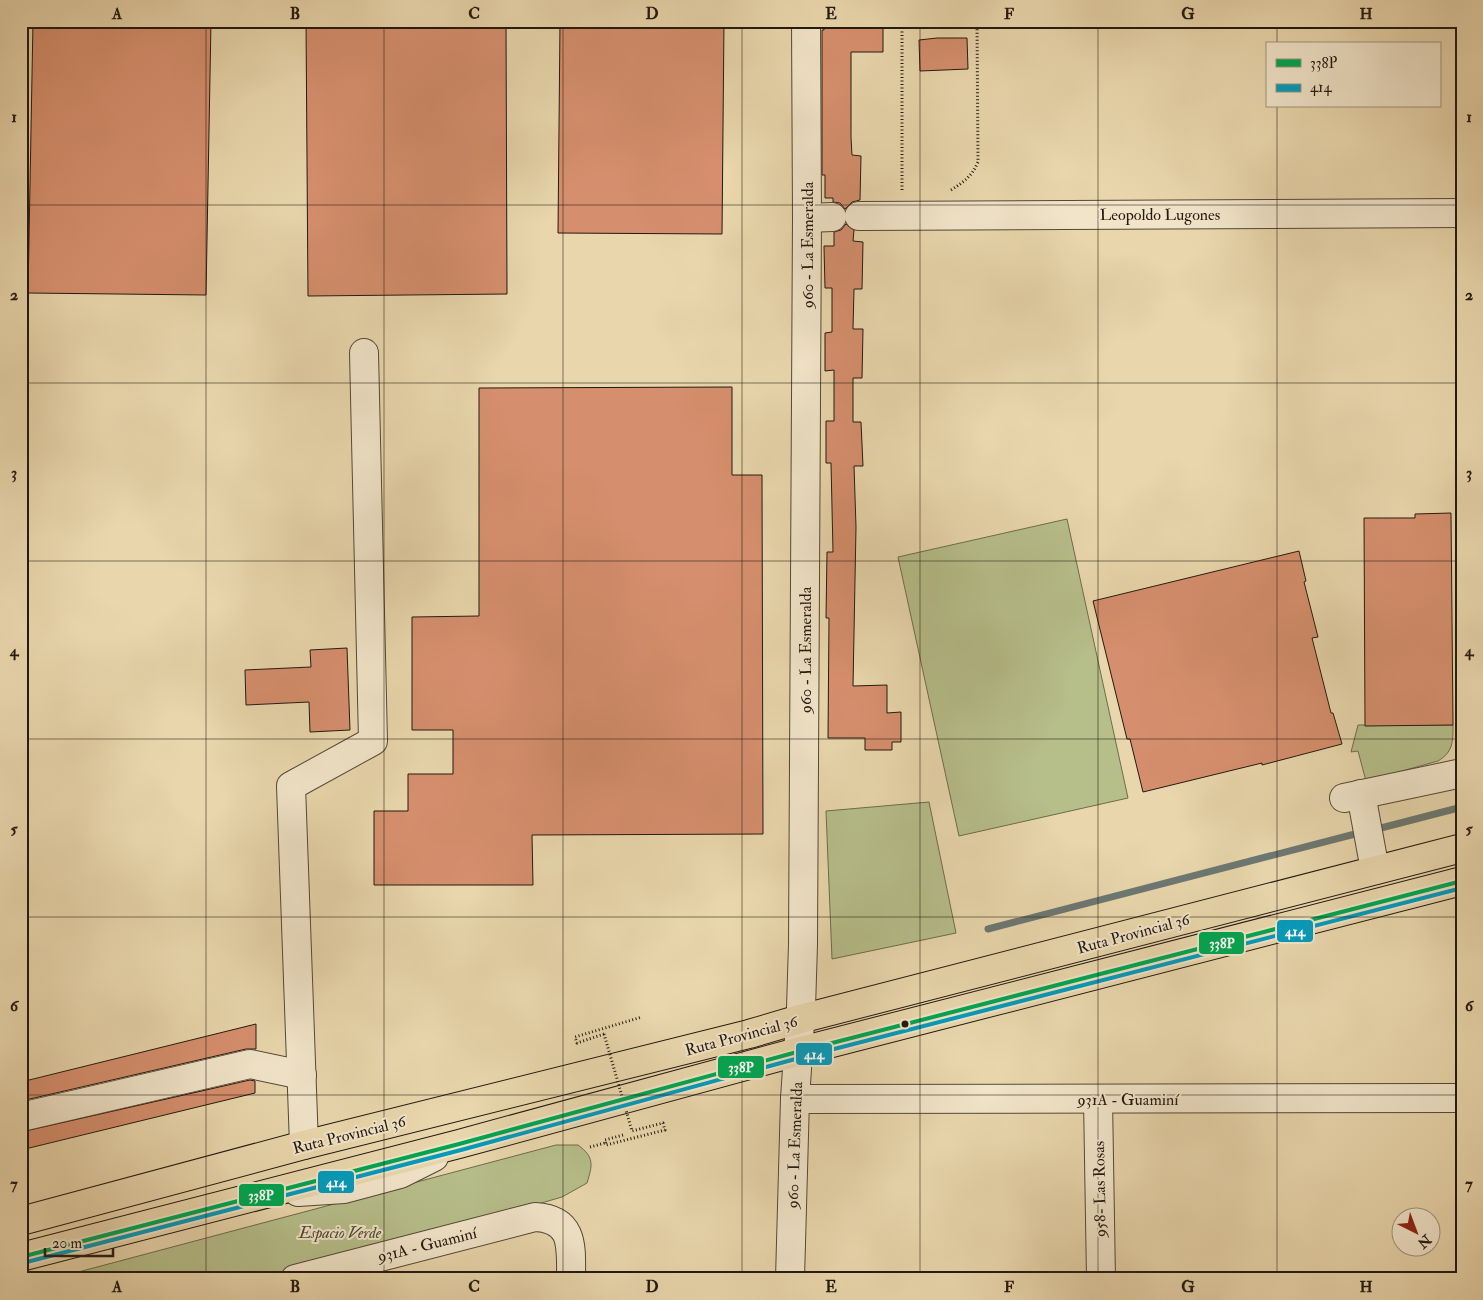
<svg xmlns="http://www.w3.org/2000/svg" width="1483" height="1300" font-family="'IM FELL Double Pica',serif">
<style>
.green{fill:#b6be8a;stroke:#6c6c4c}
.lines{fill:none;stroke-linecap:round;stroke-linejoin:round}
.stream{stroke:#6c7872;stroke-width:7}
.building{fill:#d68f6e;stroke:#23190f}
.minor-casing{stroke:#544836;stroke-width:30}
.major-casing{stroke:#23190f;stroke-width:30}
.path{stroke:#23190f;stroke-width:3;stroke-dasharray:1 2.5;stroke-linecap:butt}
.minor{stroke:#f1e4c9;stroke-width:28}
.major{stroke:#e9d6ac;stroke-width:28}
.path-bridge{stroke:#23190f;stroke-width:3;stroke-dasharray:1 2.5;stroke-linecap:butt}
.bus-1-casing{stroke:#f1e4c9;stroke-width:8}
.bus-2-casing{stroke:#f1e4c9;stroke-width:8}
.bus-1{stroke:#00a651;stroke-width:4}
.bus-2{stroke:#049bbb;stroke-width:4}
.grid{fill:none;stroke:#23190f;stroke-width:1;stroke-opacity:0.55}
.bus-dot{fill:#23190f;stroke:#f1e4c9;stroke-width:2}
.labels{text-anchor:middle;stroke-width:4;stroke-linejoin:round;paint-order:stroke}
.street-label{font-size:16px;fill:#23190f;stroke:#f1e4c9}
.park-label{font-size:16px;font-style:italic;fill:#4f4b34;stroke:#f1e4c9}
.line-badge{stroke:#f1e4c9;stroke-width:2}
.badge-label{font-size:14px;text-anchor:middle;font-weight:bold;fill:#fff}
.neatline{fill:none;stroke:#23190f;stroke-width:2}
.grid-label{font-size:16px;text-anchor:middle;font-weight:bold;fill:#23190f}
</style>
<rect width="100%" height="100%" fill="#e9d6ac"/>
<filter id="stains"><feTurbulence type="fractalNoise" baseFrequency=".004" numOctaves="4"/><feColorMatrix values="0 0 0 0 .2 0 0 0 0 .09 0 0 0 0 .02 0 0 0 .5 -.17"/></filter>
<radialGradient id="worn" r=".72"><stop offset=".6" stop-color="#630" stop-opacity="0"/><stop offset="1" stop-color="#630" stop-opacity=".3"/></radialGradient>
<!-- green -->
<g class="green">
<polygon points="1067,519 1128,798 959,836 898,557"/>
<path d="M1358,725H1453C1453,742 1453,752 1438,761L1366,781L1358,751L1351,752Z"/>
<polygon points="929,802 956,933 832,959 826,811"/>
<path d="M556,1145H578C594,1157 593,1164 587,1183L562,1197L347,1259L268,1279H52Z"/>
</g>
<g class="lines">
<!-- stream -->
<g class="stream">
<polyline points="1381,828 1462,807"/>
<polyline points="988,929 1355,834"/>
</g>
</g>
<!-- building -->
<g class="building">
<polygon points="33,21 211,21 206,295 28,293"/>
<polygon points="306,21 506,21 507,294 308,296"/>
<polygon points="560,21 724,21 722,234 558,233"/>
<polygon points="824,21 883,21 883,52 851,52 851,138 852,155 861,156 860,200 852,202 845,209 840,203 833,202 833,198 825,198 825,175 822,175 822,30 824,30"/>
<polygon points="937,38 967,38 968,69 920,71 919,40"/>
<polygon points="846,224 854,230 853,241 863,242 862,289 854,289 853,329 863,329 862,378 853,378 853,422 861,422 863,466 854,466 856,527 853,686 887,685 887,713 901,712 901,742 892,742 892,750 865,750 865,738 828,738 829,618 826,618 827,552 833,552 831,463 826,463 826,421 834,421 834,370 825,371 825,333 832,332 832,288 825,288 824,246 834,246 834,232 841,230"/>
<polygon points="732,387 732,475 762,475 763,834 532,835 533,885 374,885 374,811 408,811 408,774 453,774 453,730 412,730 412,617 479,616 479,388"/>
<polygon points="1451,513 1453,725 1365,726 1364,518 1415,518 1415,514"/>
<polygon points="1299,551 1306,581 1304,582 1318,637 1312,638 1331,713 1333,713 1342,744 1262,765 1262,763 1143,792 1130,739 1127,739 1093,601"/>
<polygon points="347,648 350,730 310,732 309,702 246,705 245,670 311,667 310,650"/>
<polygon points="256,1024 256,1049 246,1049 21,1101 21,1082"/>
<polygon points="250,1080 255,1081 255,1093 21,1150 21,1132"/>
</g>
<g class="lines">
<defs>
<g id="minor">
<polyline points="859,216 1462,213"/>
<polyline points="807,218 832,217"/>
<polyline points="1361,794 1375,870"/>
<polyline points="1344,798 1462,773"/>
<polyline points="795,1099 1462,1098"/>
<polyline points="1098,1099 1101,1279"/>
<polyline points="21,1117 250,1064 302,1075"/>
<polyline points="304,1145 291,786 373,741 364,353"/>
<polyline points="298,1192 344,1189 400,1174 434,1157"/>
<path d="M295,1279L535,1217C575,1219 571,1248 571,1279"/>
<polyline points="790,1279 795,1099 801,1008 803,944 807,218 806,21"/>
</g>
<g id="major">
<polyline points="21,1221 304,1145 749,1034 800,1019 1462,848"/>
<polyline points="21,1257 459,1144 797,1052 1462,881"/>
</g>
</defs>
<!-- minor casing -->
<use href="#minor" class="minor-casing"/>
<!-- major casing -->
<use href="#major" class="major-casing"/>
<!-- path -->
<g class="path">
<polyline points="902,21 902,191"/>
<path d="M951,190C964,182 972,176 978,162L977,21"/>
<polyline points="604,1034 577,1043 575,1037 642,1017"/>
<polyline points="623,1135 605,1140 606,1145 665,1130 663,1123 632,1131"/>
<polyline points="590,1147 605,1143"/>
</g>
<!-- minor -->
<use href="#minor" class="minor"/>
<!-- major -->
<use href="#major" class="major"/>
<!-- path-bridge -->
<polyline class="path-bridge" points="604,1034 632,1131"/>
<defs>
<polyline id="bus-1" points="21,1257 459,1144 797,1052 1462,881"/>
<polyline id="bus-2" points="23,1263 461,1150 799,1058 1462,888"/>
</defs>
<!-- bus-1 casing -->
<use href="#bus-1" class="bus-1-casing"/>
<!-- bus-2 casing -->
<use href="#bus-2" class="bus-2-casing"/>
<!-- bus-1 -->
<use href="#bus-1" class="bus-1"/>
<!-- bus-2 -->
<use href="#bus-2" class="bus-2"/>
</g>
<!-- grid -->
<path class="grid" d="M206,21V1279M384,21V1279M563,21V1279M742,21V1279M920,21V1279M1098,21V1279M1277,21V44M1277,106V1279M21,205H1462M21,383H1462M21,561H1462M21,739H1462M21,917H1462M21,1095H1462"/>
<!-- markers -->
<circle class="bus-dot" cx="905" cy="1024" r="4.5"/>
<g class="labels">
<!-- street labels -->
<g class="street-label">
<text x="1160" y="220">Leopoldo Lugones</text>
<text transform="translate(807 245) rotate(-90)" y="6">960 - La Esmeralda</text>
<text transform="translate(805 650) rotate(-90)" y="6">960 - La Esmeralda</text>
<text transform="translate(1133 933) rotate(-15)" y="6">Ruta Provincial 36</text>
<text transform="translate(741 1035) rotate(-15)" y="6">Ruta Provincial 36</text>
<text x="1128" y="1105">931A - Guaminí</text>
<text transform="translate(349 1134) rotate(-14)" y="6">Ruta Provincial 36</text>
<text transform="translate(794 1145) rotate(-88)" y="6">960 - La Esmeralda</text>
<text transform="translate(1099 1189) rotate(-91)" y="6">958- Las Rosas</text>
<text transform="translate(427 1244) rotate(-14)" y="6">931A - Guaminí</text>
</g>
<!-- park labels -->
<g class="park-label">
<text x="340" y="1238">Espacio Verde</text>
</g>
</g>
<g class="line-badge">
<rect x="1276" y="919" width="38" height="24" rx="5" fill="#049bbb"/>
<rect x="1198" y="931" width="47" height="24" rx="5" fill="#00a651"/>
<rect x="795" y="1042" width="38" height="24" rx="5" fill="#049bbb"/>
<rect x="717" y="1055" width="48" height="24" rx="5" fill="#00a651"/>
<rect x="317" y="1170" width="38" height="24" rx="5" fill="#049bbb"/>
<rect x="238" y="1183" width="47" height="24" rx="5" fill="#00a651"/>
</g>
<g class="badge-label">
<text x="1295" y="936">414</text>
<text x="1222" y="948">338P</text>
<text x="814" y="1059">414</text>
<text x="741" y="1072">338P</text>
<text x="336" y="1187">414</text>
<text x="261" y="1200">338P</text>
</g>
<!-- margin -->
<rect width="1483" height="1300" fill="none" stroke="#e9d6ac" stroke-width="55"/>
<!-- legend -->
<rect x="1266" y="42" width="175" height="65" fill="#f1e4c9" stroke="#9f937f"/>
<rect x="1276" y="59" width="25" height="8" fill="#00a651" stroke="#9f937f"/>
<text x="1310" y="68" font-size="15" fill="#23190f">338P</text>
<rect x="1276" y="84" width="25" height="8" fill="#049bbb" stroke="#9f937f"/>
<text x="1310" y="92" font-size="15" fill="#23190f">414</text>
<!-- north arrow -->
<g transform="translate(1416 1232) rotate(138)"><circle r="24" fill="#f1e4c9" stroke="#9f937f"/>
<path d="M0-4L9 19L0 12L-9 19Z" fill="#8f2418"/>
<text y="-8" font-size="14" font-weight="bold" text-anchor="middle" fill="#23190f">N</text>
</g>
<!-- scale -->
<path d="M45 1248v8h68v-8" fill="none" stroke="#23190f" stroke-width="2.5"/>
<text x="52" y="1248" font-size="15" fill="#23190f" stroke="#f1e4c9" stroke-width="4" paint-order="stroke">20 m</text>
<rect x="28" y="28" width="1428" height="1244" class="neatline"/>
<g class="grid-label">
<text x="117" y="19">A</text>
<text x="295" y="19">B</text>
<text x="474" y="19">C</text>
<text x="652" y="19">D</text>
<text x="831" y="19">E</text>
<text x="1009" y="19">F</text>
<text x="1188" y="19">G</text>
<text x="1366" y="19">H</text>
<text x="14" y="122">1</text>
<text x="1469" y="122">1</text>
<text x="14" y="300">2</text>
<text x="1469" y="300">2</text>
<text x="14" y="478">3</text>
<text x="1469" y="478">3</text>
<text x="14" y="656">4</text>
<text x="1469" y="656">4</text>
<text x="14" y="834">5</text>
<text x="1469" y="834">5</text>
<text x="14" y="1011">6</text>
<text x="1469" y="1011">6</text>
<text x="14" y="1189">7</text>
<text x="1469" y="1189">7</text>
<text x="117" y="1292">A</text>
<text x="295" y="1292">B</text>
<text x="474" y="1292">C</text>
<text x="652" y="1292">D</text>
<text x="831" y="1292">E</text>
<text x="1009" y="1292">F</text>
<text x="1188" y="1292">G</text>
<text x="1366" y="1292">H</text>
</g>
<rect width="100%" height="100%" filter="url(#stains)"/>
<rect width="100%" height="100%" fill="url(#worn)"/>
</svg>
